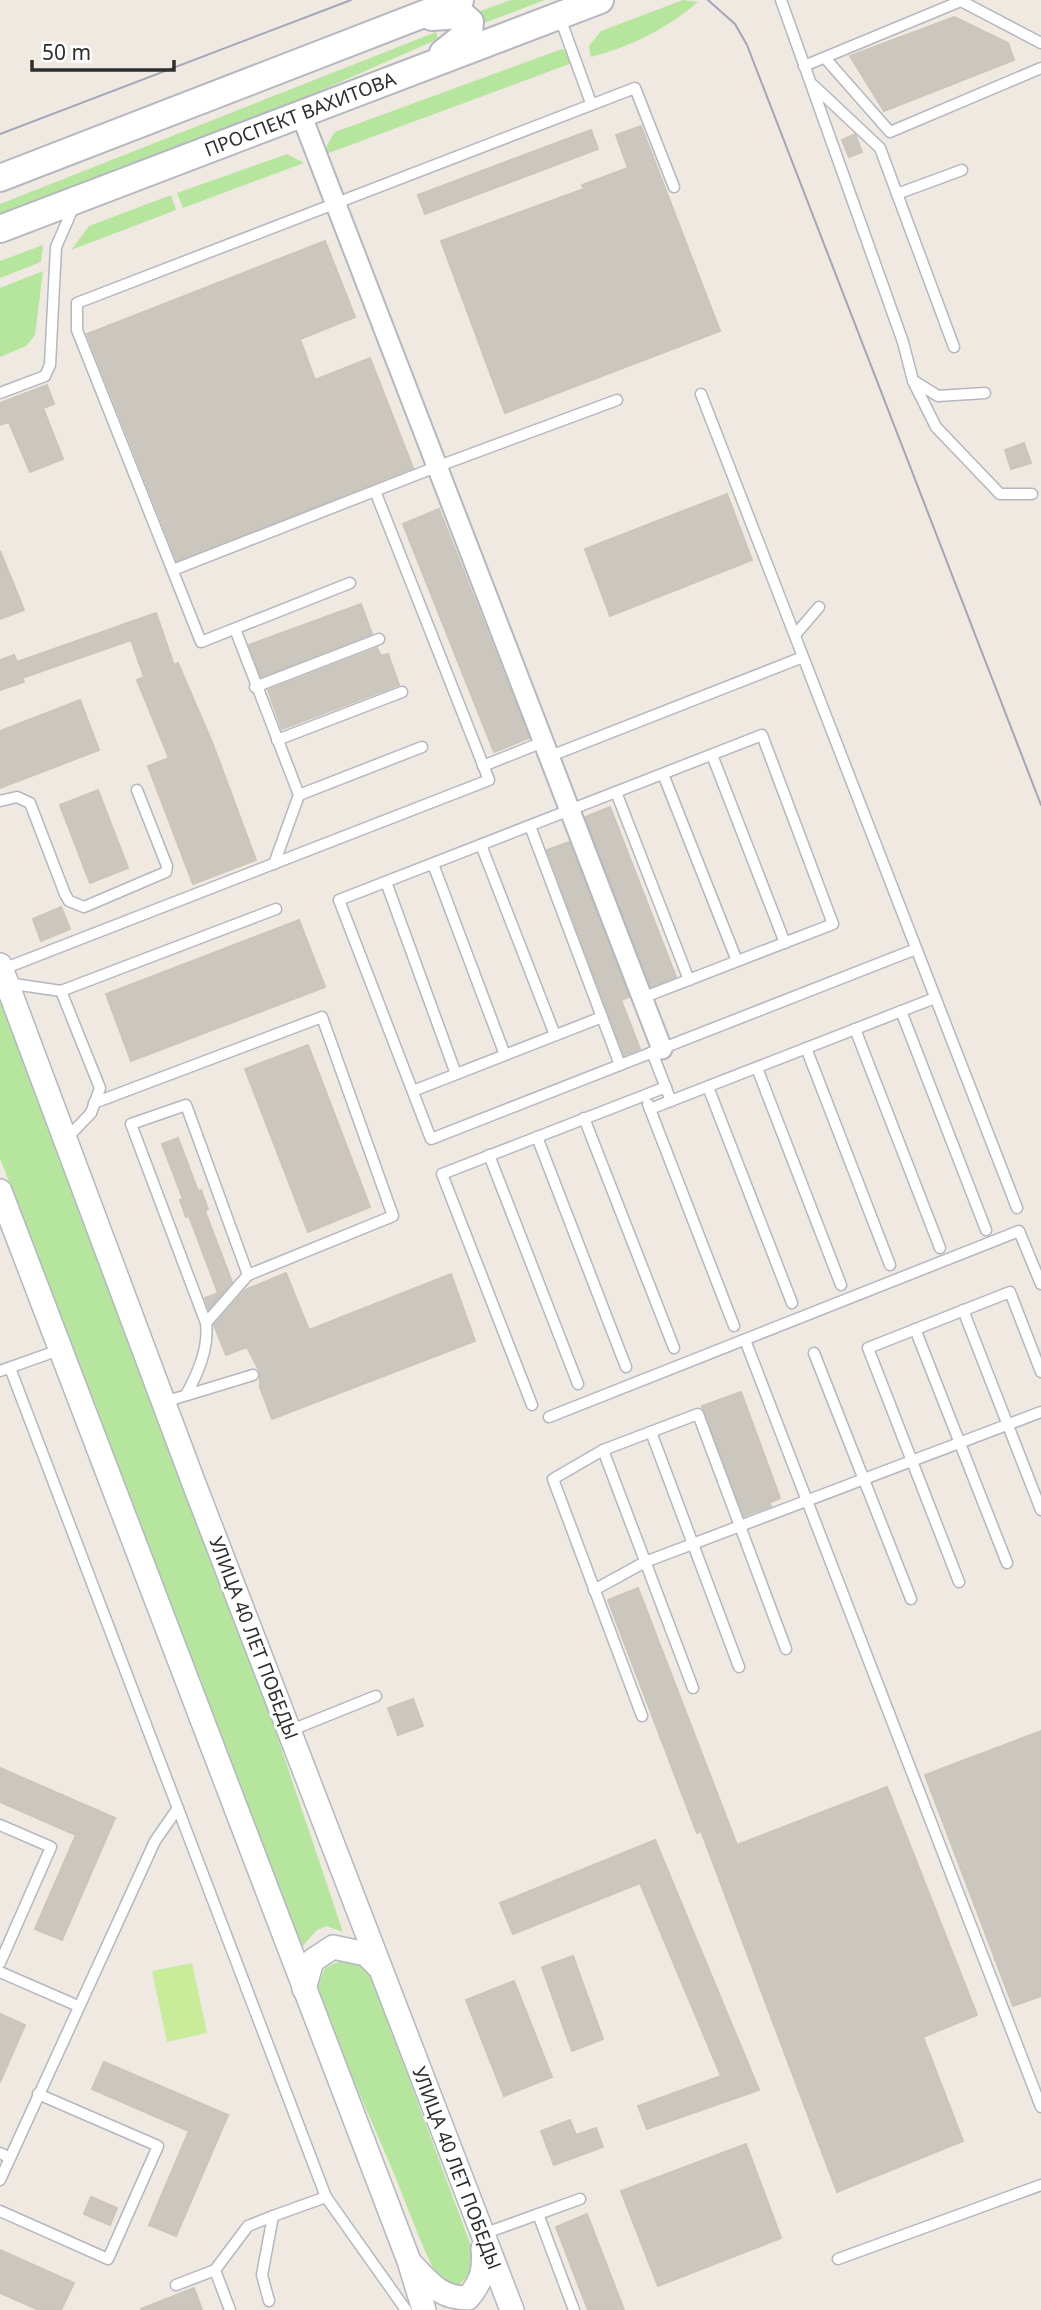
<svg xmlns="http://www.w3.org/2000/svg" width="1041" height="2310" font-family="'Noto Sans',sans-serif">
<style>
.green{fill:#b6e59e}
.pitch{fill:#c9ec9a}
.building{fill:#cbc7bf;stroke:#cbc5ba;stroke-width:2}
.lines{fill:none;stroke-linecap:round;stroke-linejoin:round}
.service-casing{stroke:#b4b7c1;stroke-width:13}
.minor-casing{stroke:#b4b7c1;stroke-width:23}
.tertiary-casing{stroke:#b4b7c1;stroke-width:26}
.secondary-casing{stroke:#b4b7c1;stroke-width:30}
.service{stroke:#fff;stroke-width:10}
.minor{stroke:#fff;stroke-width:19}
.tertiary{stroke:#fff;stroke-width:23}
.secondary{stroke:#fff;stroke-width:26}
.tram{stroke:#a3a6b8;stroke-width:2}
.labels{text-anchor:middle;stroke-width:6;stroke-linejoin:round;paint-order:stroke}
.street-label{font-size:19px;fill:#2e2e2e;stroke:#fff}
</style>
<rect width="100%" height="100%" fill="#efe9e1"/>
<!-- green -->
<g class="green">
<polygon points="511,0 545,0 479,25 475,13"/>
<path d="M683,0L698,2C667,28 631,47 591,57L589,46L601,31Z"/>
<polygon points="436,32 438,39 290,104 0,218 0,204"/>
<polygon points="562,49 569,53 572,63 326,154 327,145 335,132"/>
<polygon points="287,154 304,163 183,208 177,193"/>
<polygon points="171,195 176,210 71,250 89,226"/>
<polygon points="43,245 41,262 0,278 0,261"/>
<polygon points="43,271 35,335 26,346 0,357 0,288"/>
<polygon points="0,997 132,1354 259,1682 343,1932 326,1926 317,1930 301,1948 0,1158"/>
<path d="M342,1960L362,1966L370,1974L474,2254L470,2274L459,2285L438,2278C419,2241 406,2202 390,2164C365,2106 339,2049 316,1990L325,1968Z"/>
</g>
<!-- pitch -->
<polygon class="pitch" points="192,1963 207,2033 167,2042 152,1971"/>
<!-- building -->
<g class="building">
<polygon points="954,17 1008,43 1014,60 884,111 850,56"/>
<polygon points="641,126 720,331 505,413 441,241 584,189 582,185 628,168 616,135"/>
<polygon points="591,130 598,149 425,214 418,195"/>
<polygon points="855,134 862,152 849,157 842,140"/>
<polygon points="325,241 355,317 300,339 315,380 370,358 413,468 177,561 87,334"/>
<polygon points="47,385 54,404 43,408 63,459 30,472 9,422 0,425 0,403"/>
<polygon points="1024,443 1031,463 1011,469 1005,450"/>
<polygon points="727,494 752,560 610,616 585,549"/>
<polygon points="439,509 529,738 494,752 403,524"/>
<polygon points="0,551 24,610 0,619"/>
<polygon points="361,604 372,634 261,677 249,645"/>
<polygon points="156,613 174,665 178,663 212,742 256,860 193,884 148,766 169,758 137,680 144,677 131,640 22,678 24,682 0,690 0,660 14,655 17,662"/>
<polygon points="377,648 381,656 388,654 399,685 282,729 268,690"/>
<polygon points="80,700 99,750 0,788 0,731"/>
<polygon points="98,790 128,868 90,883 60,805"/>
<polygon points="610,807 676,977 651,987 585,817"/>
<polygon points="569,842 629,997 621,1000 640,1049 624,1055 547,850"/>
<polygon points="61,907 70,929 41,941 33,919"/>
<polygon points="299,920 325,987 131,1061 106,994"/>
<polygon points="308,1045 370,1207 308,1232 245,1069"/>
<polygon points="178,1138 198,1191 201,1190 208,1209 205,1211 232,1282 209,1309 205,1298 218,1293 189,1216 186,1217 180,1200 183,1199 162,1144"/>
<polygon points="286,1273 309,1330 451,1274 475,1341 272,1419 260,1387 260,1372 247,1347 226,1355 214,1325 245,1290"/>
<polygon points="741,1392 780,1498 769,1503 771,1506 744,1516 702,1406"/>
<polygon points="638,1588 737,1845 887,1787 977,2015 923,2037 963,2141 837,2192 701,1831 697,1833 608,1600"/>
<polygon points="413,1699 423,1726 398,1735 388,1708"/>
<polygon points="1041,1731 1041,1996 1013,2006 925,1775"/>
<polygon points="0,1768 115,1818 62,1940 35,1929 76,1835 0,1802"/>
<polygon points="655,1840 759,2090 647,2129 638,2106 721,2076 640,1883 513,1934 500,1903"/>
<polygon points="573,1956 603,2039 572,2051 542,1967"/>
<polygon points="514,1981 552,2077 504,2096 466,2000"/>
<polygon points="0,2014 25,2025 0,2082"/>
<polygon points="104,2062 228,2115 176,2236 149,2225 189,2131 92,2089"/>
<polygon points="570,2120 576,2135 596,2128 603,2147 554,2165 541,2131"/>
<polygon points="746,2144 781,2238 658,2286 621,2191"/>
<polygon points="91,2197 117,2208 110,2225 84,2214"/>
<polygon points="587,2214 624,2310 588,2310 556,2227"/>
<polygon points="0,2250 74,2283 61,2310 39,2310 0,2293"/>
<polygon points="194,2288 202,2310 141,2310 141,2309"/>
</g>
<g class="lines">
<defs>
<g id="service">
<polyline points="781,0 903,342 913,381 936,427 1000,494 1032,494"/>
<polyline points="560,18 591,103"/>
<polyline points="825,58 890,132 1041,68"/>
<polyline points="804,66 961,1 1041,43"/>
<polyline points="813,85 880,148 954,347"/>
<polyline points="897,194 962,170"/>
<polyline points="914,381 938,396 985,393"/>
<polyline points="0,393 45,376 50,365 56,247 74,206"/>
<polyline points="701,394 1017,1208"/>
<polyline points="173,570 436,467 617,400"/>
<polyline points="350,583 201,642 77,330 77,303 635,88 674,187"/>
<polyline points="235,629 299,795 274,864"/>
<polyline points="795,635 819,607"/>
<polyline points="255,687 379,639"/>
<polyline points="277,740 402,692"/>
<polyline points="712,755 785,943"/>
<polyline points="548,757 803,657"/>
<polyline points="483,766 543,742"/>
<polyline points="663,774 737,961"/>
<polyline points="616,792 689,980"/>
<polyline points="299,795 422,747"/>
<polyline points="0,801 17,797 30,803 65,894 69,901 84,907 166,872 167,866 137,790"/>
<polyline points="530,826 620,1065"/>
<polyline points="481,845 555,1035"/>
<polyline points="433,864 505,1055"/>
<polyline points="386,882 456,1074"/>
<polyline points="3,969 489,780 375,491"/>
<polyline points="7,983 61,991 100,1088 91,1113 66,1139"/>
<polyline points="61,991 276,909"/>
<polyline points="642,998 833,924 762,735 339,900 431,1139 916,949"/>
<polyline points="901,1011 986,1230"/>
<polyline points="855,1029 940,1248"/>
<polyline points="806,1048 890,1265"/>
<polyline points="652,1052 671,1101"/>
<polyline points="757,1068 841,1285"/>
<polyline points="708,1087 792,1303"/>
<polyline points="413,1091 602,1017"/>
<polyline points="94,1103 322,1017 393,1216 248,1275"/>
<polyline points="648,1104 734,1326"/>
<polyline points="650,1109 935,998"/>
<polyline points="584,1118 674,1348"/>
<polyline points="537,1137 626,1367"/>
<polyline points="489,1155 578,1384"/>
<polyline points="963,1310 1041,1510"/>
<polyline points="915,1329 1007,1563"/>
<polyline points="745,1340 1041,2107"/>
<polyline points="814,1353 911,1599"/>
<polyline points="10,1368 326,2197 406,2310"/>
<polyline points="0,1371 59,1350"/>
<path d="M186,1395C198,1373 209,1348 206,1323L131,1124L186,1105L248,1275L206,1323"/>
<polyline points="164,1402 253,1375"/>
<polyline points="532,1405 442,1174 666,1087"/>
<polyline points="549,1417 1019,1231 1041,1284"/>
<polyline points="651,1432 739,1667"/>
<polyline points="603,1450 693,1688"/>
<polyline points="959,1582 868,1348 1010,1292 1041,1372"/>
<polyline points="594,1590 645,1562 1041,1412"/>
<polyline points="642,1716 553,1479 603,1450 698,1414 786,1649"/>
<polyline points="289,1731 376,1696"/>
<polyline points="0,1825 51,1847 0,1963"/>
<polyline points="0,1972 78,2006"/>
<polyline points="0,2153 10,2158"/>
<polyline points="0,2180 155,1841 178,1808"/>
<polyline points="0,2211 108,2259 158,2146 38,2094"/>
<polyline points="538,2214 574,2310"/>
<polyline points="483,2234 580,2199"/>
<polyline points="838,2259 1041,2185"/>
<polyline points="215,2270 230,2310"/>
<polyline points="176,2285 215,2270 248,2226 273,2216"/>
<polyline points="269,2301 262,2275 273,2216 326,2197"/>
</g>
<polyline id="minor" points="301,114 662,1049"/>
<g id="tertiary">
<polyline points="0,965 193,1481 512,2310"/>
<polyline points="0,1191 409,2261 424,2310"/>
<polyline points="304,1989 312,1961 333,1947 366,1954 380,1968"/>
<path d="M413,2266C431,2285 441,2298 468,2298C482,2281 485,2270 483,2248"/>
</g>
<g id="secondary">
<polyline points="432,17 462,15 470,22 469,32 443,53"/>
<polyline points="0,178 460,0"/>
<polyline points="0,229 600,0"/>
</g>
</defs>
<!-- service casing -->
<use href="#service" class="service-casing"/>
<!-- minor casing -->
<use href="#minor" class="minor-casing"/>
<!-- tertiary casing -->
<use href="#tertiary" class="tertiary-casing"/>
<!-- secondary casing -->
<use href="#secondary" class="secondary-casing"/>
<!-- service -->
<use href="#service" class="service"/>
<!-- minor -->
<use href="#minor" class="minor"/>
<!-- tertiary -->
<use href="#tertiary" class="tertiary"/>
<!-- secondary -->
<use href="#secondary" class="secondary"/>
<!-- tram -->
<g class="tram">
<polyline points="708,0 735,24 747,45 1041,805"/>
<polyline points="0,134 351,0"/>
</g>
</g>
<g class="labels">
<!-- street labels -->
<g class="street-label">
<text transform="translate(300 114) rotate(-21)" y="7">ПРОСПЕКТ ВАХИТОВА</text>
<text transform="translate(254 1638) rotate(69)" y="7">УЛИЦА 40 ЛЕТ ПОБЕДЫ</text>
<text transform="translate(457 2168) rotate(69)" y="7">УЛИЦА 40 ЛЕТ ПОБЕДЫ</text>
</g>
</g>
<!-- scale -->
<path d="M32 60v10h142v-10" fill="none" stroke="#2e2e2e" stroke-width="3.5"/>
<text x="42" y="60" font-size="21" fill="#2e2e2e" stroke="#ffffff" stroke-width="5" paint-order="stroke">50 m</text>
</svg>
